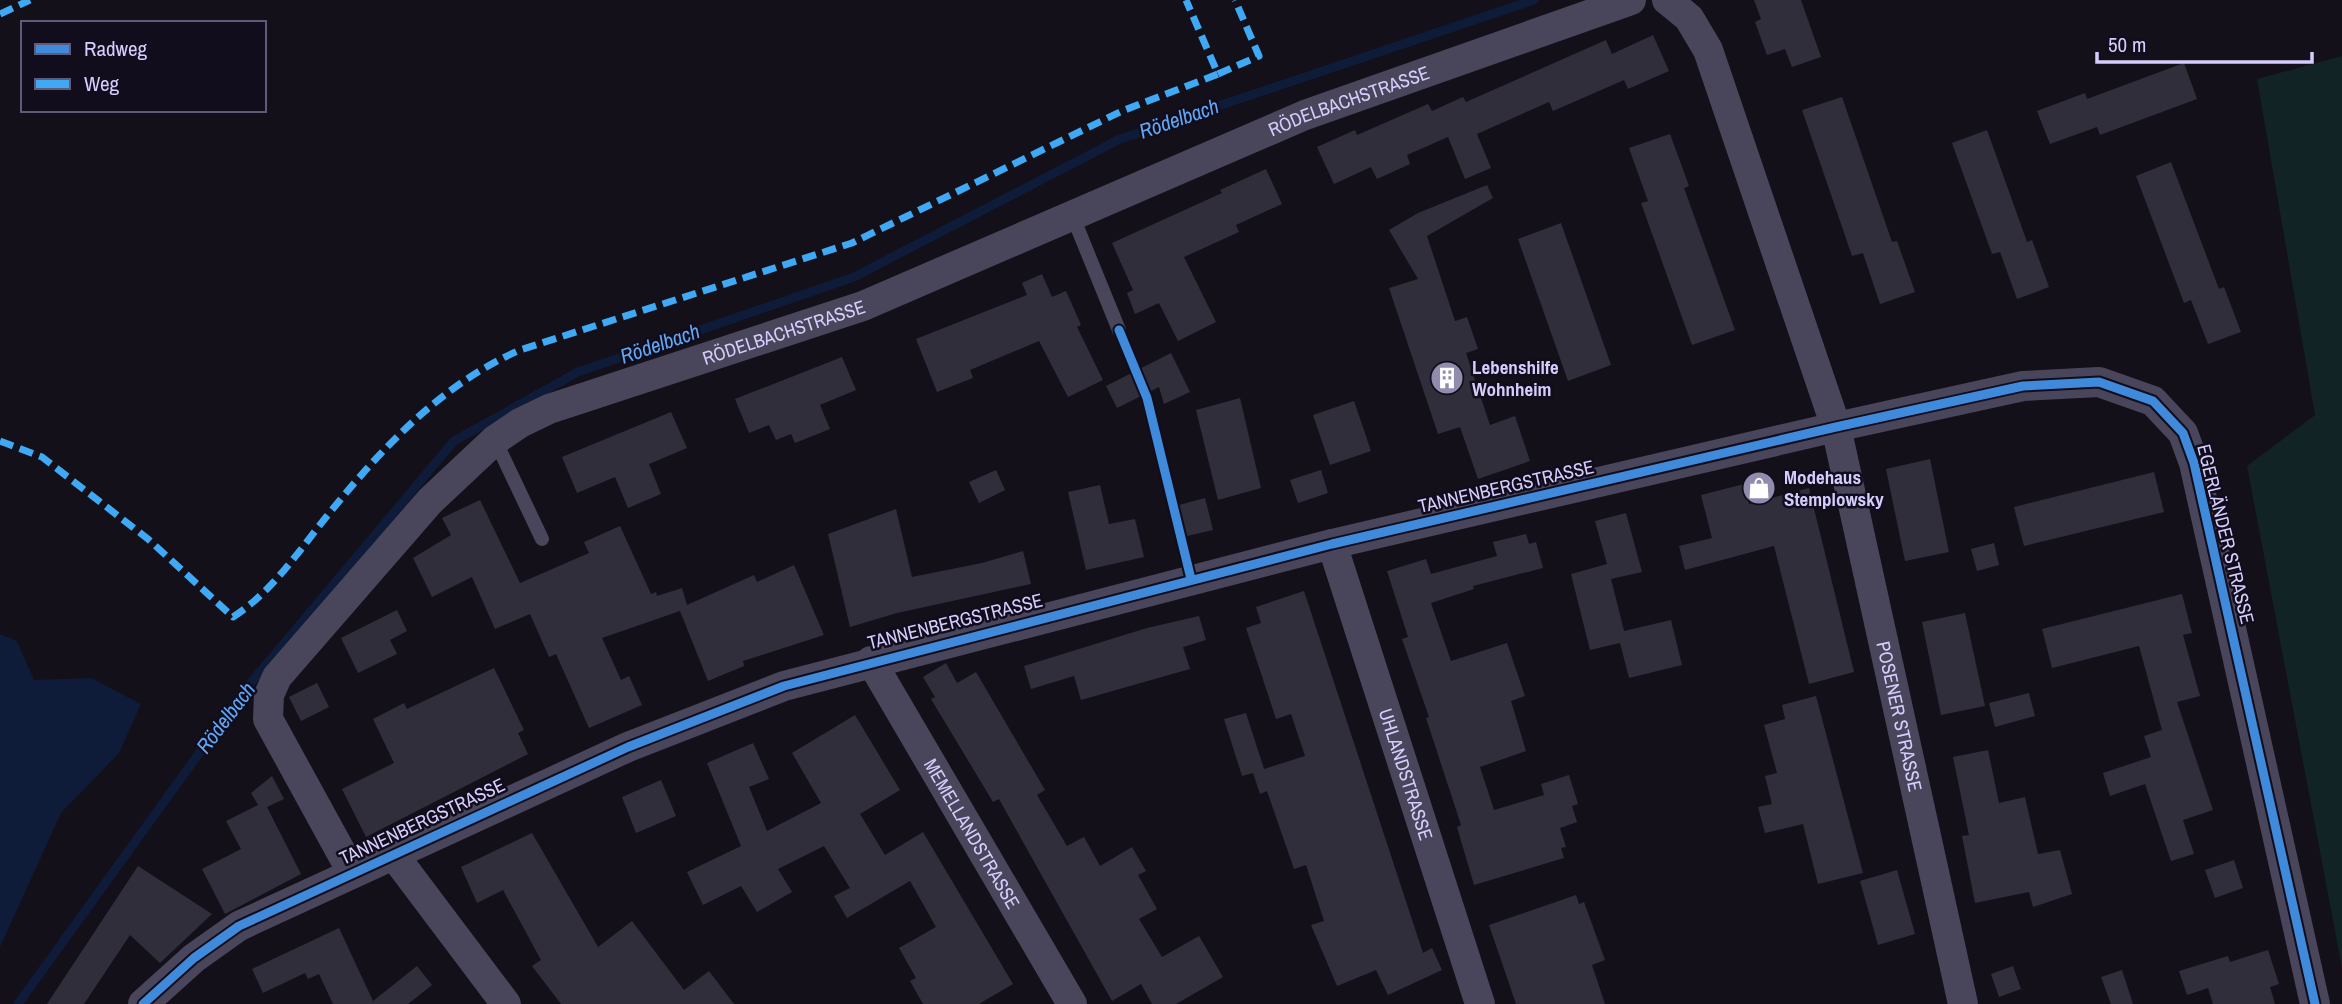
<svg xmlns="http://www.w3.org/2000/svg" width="2342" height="1004" font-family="'Archivo Narrow',sans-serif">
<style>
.green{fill:#112325}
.water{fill:#0e1b39}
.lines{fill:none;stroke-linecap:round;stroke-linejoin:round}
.stream{stroke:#0e1b39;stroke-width:9}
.building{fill:#312e3c}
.lane{stroke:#49465b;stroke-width:14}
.street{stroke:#49465b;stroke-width:30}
.quiet{stroke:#3fa9f5;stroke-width:7;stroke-dasharray:14 7;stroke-linecap:butt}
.cycleway-casing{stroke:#110d1d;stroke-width:13}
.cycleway{stroke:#408adc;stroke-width:9}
.labels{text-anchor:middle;stroke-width:5;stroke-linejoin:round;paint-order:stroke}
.street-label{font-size:19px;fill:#d5cdfc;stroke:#110d1d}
.poi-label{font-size:19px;font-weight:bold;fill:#d5cdfc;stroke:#110d1d;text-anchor:start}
.water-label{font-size:21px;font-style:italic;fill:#61a7f5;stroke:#110d1d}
</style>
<rect width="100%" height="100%" fill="#13101a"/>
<!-- green -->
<polygon class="green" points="2342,56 2342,968 2247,466 2315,415 2257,79"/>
<!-- water -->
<polygon class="water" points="0,634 17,641 34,680 91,678 141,704 119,753 61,813 0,947"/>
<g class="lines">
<!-- stream -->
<polyline class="stream" points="18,1004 244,691 454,441 578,372 854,277 1120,139 1534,0"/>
</g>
<!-- building -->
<g class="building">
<polygon points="1754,0 1801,0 1821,57 1792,67 1785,49 1767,55 1755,22 1761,19"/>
<polygon points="1653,35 1669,71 1628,89 1624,80 1553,111 1549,102 1477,134 1491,168 1465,179 1448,137 1407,155 1410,164 1377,179 1371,167 1334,184 1317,147 1355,130 1357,135 1428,104 1432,111 1463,97 1466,102 1606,40 1612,54"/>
<polygon points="2184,63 2197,99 2100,135 2097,127 2050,144 2037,111 2085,93 2087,99"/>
<polygon points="1842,97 1892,242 1897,241 1915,292 1880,304 1863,253 1852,256 1802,110"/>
<polygon points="1987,130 2027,242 2032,240 2049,287 2017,299 2000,252 1992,254 1952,143"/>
<polygon points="1670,134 1689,186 1684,188 1735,330 1692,345 1641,203 1648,201 1629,148"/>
<polygon points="2171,162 2219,289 2224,287 2241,332 2208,344 2191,300 2184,303 2136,176"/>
<polygon points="1266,169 1282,204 1236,225 1239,232 1184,257 1216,322 1178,341 1159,303 1135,314 1127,293 1133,290 1112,243 1222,193 1220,190"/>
<polygon points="1487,185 1493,198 1427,236 1455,321 1467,317 1478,349 1466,353 1490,425 1515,416 1530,461 1478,479 1460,427 1438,434 1389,288 1418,279 1389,230 1418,213"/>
<polygon points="1561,223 1611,365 1568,381 1518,239"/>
<polygon points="1042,274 1052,297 1066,291 1081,325 1077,327 1103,380 1068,397 1039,341 970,370 973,378 937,392 916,339 1027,295 1022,283"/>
<polygon points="1171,353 1190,392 1164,404 1159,387 1117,408 1106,386"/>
<polygon points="842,357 856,390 820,405 830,429 795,443 791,434 776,440 769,425 749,433 735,399"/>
<polygon points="1240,398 1261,488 1218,500 1196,410"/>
<polygon points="1354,401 1371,451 1330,465 1313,415"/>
<polygon points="671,412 687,448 649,464 661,494 628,508 615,477 577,493 562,457"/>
<polygon points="1930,459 1949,552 1905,561 1886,469"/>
<polygon points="996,470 1005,490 979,503 969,482"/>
<polygon points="1321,470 1328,493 1298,503 1290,480"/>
<polygon points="2154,472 2164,512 2024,546 2014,507"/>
<polygon points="1744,484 1749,504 1809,488 1854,672 1809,684 1774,546 1685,570 1679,546 1712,538 1701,495"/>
<polygon points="1100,485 1109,524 1135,519 1144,557 1086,570 1068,492"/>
<polygon points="1205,498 1213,530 1187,536 1179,505"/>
<polygon points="480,500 520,583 589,553 584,542 620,526 651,594 656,592 657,596 682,588 687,605 754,575 757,582 794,565 824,635 743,661 744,666 708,681 680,611 602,638 621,680 629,676 642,705 589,728 556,654 549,657 530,614 495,629 472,577 432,597 413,558 451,535 442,518"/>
<polygon points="896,509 912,577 982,563 1023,551 1031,584 897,613 850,627 828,534"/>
<polygon points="1626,513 1642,572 1611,579 1624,631 1671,620 1682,665 1629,678 1620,643 1590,650 1571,574 1607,564 1595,521"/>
<polygon points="1526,534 1529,544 1536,542 1543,568 1473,586 1474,589 1431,603 1451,661 1507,643 1525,696 1511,701 1526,751 1480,767 1494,810 1544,795 1541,784 1569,775 1578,804 1572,806 1577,822 1560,828 1566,847 1561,848 1564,858 1474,885 1457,827 1461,825 1426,718 1429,717 1402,639 1408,637 1387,571 1426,559 1431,574 1497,556 1493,542"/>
<polygon points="1994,543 1999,565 1977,571 1971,549"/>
<polygon points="1304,591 1423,953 1432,948 1442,970 1388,995 1376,970 1337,986 1311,925 1324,921 1306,865 1294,869 1267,791 1260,794 1253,773 1242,776 1224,719 1246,713 1264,769 1305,756 1291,714 1276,719 1246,628 1261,623 1256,607"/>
<polygon points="2182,594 2192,633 2183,635 2200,696 2177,702 2213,810 2183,820 2194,854 2171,861 2145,784 2110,796 2103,773 2151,757 2144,736 2162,730 2139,646 2052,668 2042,629"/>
<polygon points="397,610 407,631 390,640 397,654 358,673 341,638"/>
<polygon points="1965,613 1985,706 1941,715 1922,622"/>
<polygon points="1199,616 1206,640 1183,647 1190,669 1081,700 1074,676 1031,689 1024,666 1147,628"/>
<polygon points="946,663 957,683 976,672 1045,790 1037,795 1067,846 1084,837 1100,866 1132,847 1146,871 1138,875 1157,909 1139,919 1162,957 1199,936 1223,977 1176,1004 1152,1004 1141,984 1112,1001 999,799 993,802 931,699 935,697 923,677"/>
<polygon points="494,668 524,730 518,733 528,754 366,837 342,789 394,763 373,719 404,703 407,709"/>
<polygon points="317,683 329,707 301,721 289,697"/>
<polygon points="2029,693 2035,716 1995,727 1989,703"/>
<polygon points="1816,696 1863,873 1818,884 1803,824 1765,833 1758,807 1772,804 1765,776 1777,773 1764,725 1785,719 1782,705"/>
<polygon points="855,715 900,790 860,814 885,855 923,832 1013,984 979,1004 923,1004 910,981 916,978 899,948 936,927 910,881 847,918 834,896 850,888 824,846 778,869 792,892 757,912 741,886 703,905 687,872 741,846 707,763 753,743 769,779 749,787 767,831 821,803 792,753"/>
<polygon points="1988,750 1999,803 2025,797 2038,854 2060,850 2072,894 2033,907 2029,892 1975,903 1962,836 1969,835 1953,757"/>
<polygon points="272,776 284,799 267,807 301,874 225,914 202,869 241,849 226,821 258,805 251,793"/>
<polygon points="661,780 676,816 636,833 622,797"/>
<polygon points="532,833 598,947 632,921 684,990 709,971 734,1004 561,1004 532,966 541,960 503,890 477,903 461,867"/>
<polygon points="2234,860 2243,888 2215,898 2205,870"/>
<polygon points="138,866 212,914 160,963 130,935 84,1004 47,1004"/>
<polygon points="1897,870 1915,934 1878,945 1860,881"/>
<polygon points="1576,895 1579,904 1584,902 1605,960 1592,965 1605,1004 1516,1004 1489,925"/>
<polygon points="339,928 373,1001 417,966 432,985 408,1004 333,1004 319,974 308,979 305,973 263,993 252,969"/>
<polygon points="2268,950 2279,984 2270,987 2275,1004 2213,1004 2208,988 2187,995 2179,971 2228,956 2230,962"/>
<polygon points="2013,966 2021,989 1999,997 1991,974"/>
<polygon points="2122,970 2133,1004 2111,1004 2101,977"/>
</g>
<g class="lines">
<!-- lane -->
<g class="lane">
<polyline points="1073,217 1119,330"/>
<polyline points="495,440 542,539"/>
</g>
<!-- street -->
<g class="street">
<path id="s1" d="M1667,0L1689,18L1708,50L1836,427L1963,1004"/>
<path id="s2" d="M1332,544L1480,1004"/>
<path id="s3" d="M871,661L1072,1004"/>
<polyline points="393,854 506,1004"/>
<path id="s4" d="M352,872L268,719L269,695L277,677L430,501L495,440L520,423L549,409L863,306L1305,115L1631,0"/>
<polyline points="143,1004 194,958 239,926 628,747 784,686 1332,544 1836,427 2023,386 2099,382 2153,401 2183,433 2194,463 2315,1004"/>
</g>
<!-- quiet -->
<g class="quiet">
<polyline points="0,14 30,0"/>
<polyline points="1218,74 1259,56 1235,0"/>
<path d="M0,441L42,457L148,539L233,617C272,592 298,552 327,516C381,449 440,385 520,350L852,243L1122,111L1218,74L1186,0"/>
</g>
<defs>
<g id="cycleway">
<polyline points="1119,330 1147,398 1191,579"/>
<polyline points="143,1004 194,958 239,926 628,747 784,686 1332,544 1836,427 2023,386 2099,382 2153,401 2183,433 2194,463 2315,1004"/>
</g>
</defs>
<!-- cycleway casing -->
<use href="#cycleway" class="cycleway-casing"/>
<!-- cycleway -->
<use href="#cycleway" class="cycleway"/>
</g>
<!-- icons -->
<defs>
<symbol id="building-disc" viewBox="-11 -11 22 22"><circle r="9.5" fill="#918bad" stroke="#110d1d"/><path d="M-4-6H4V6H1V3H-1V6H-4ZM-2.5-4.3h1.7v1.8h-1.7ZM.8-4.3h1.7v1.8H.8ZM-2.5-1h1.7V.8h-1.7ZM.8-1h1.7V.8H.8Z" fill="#fff"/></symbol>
<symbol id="shop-disc" viewBox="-11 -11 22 22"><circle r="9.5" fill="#918bad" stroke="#110d1d"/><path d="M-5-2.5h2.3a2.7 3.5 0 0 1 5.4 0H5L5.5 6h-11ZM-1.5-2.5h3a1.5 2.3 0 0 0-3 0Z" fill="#fff"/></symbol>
</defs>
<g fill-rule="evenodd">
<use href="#building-disc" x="1428" y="359" width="38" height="38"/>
<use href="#shop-disc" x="1740" y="469" width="38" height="38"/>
</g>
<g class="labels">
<!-- street labels -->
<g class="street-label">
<text dy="7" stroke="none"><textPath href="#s4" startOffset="1461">RÖDELBACHSTRASSE</textPath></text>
<text dy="7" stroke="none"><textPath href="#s4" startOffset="850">RÖDELBACHSTRASSE</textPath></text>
<text transform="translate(1506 486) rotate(-13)" y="7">TANNENBERGSTRASSE</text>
<text transform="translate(2226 534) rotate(76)" y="7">EGERLÄNDER STRASSE</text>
<text transform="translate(955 621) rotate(-14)" y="7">TANNENBERGSTRASSE</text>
<text dy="7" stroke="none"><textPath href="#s1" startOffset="760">POSENER STRASSE</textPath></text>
<text dy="7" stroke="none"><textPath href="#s2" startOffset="242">UHLANDSTRASSE</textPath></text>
<text transform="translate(422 821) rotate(-25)" y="7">TANNENBERGSTRASSE</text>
<text dy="7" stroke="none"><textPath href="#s3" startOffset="200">MEMELLANDSTRASSE</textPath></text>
</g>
<!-- poi labels -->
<g class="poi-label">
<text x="1472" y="374">Lebenshilfe<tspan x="1472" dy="22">Wohnheim</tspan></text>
<text x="1784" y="484">Modehaus<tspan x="1784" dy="22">Stemplowsky</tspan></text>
</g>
<!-- water labels -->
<g class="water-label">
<text transform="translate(1179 119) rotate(-19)" y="7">Rödelbach</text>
<text transform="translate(660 344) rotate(-19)" y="7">Rödelbach</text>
<text transform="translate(226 718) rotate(-53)" y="7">Rödelbach</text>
</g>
</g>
<!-- legend -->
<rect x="21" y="21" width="245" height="91" fill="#110d1d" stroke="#5f5a76" stroke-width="2"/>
<rect x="35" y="44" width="35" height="10" fill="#408adc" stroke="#5f5a76" stroke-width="2"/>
<text x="84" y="56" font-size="21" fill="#d5cdfc">Radweg</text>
<rect x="35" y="79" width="35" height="10" fill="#3fa9f5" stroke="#5f5a76" stroke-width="2"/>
<text x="84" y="91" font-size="21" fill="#d5cdfc">Weg</text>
<!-- scale -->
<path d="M2097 52v10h215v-10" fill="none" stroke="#d5cdfc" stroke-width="3.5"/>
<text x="2108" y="52" font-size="21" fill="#d5cdfc" stroke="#110d1d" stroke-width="5" paint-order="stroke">50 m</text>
</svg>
